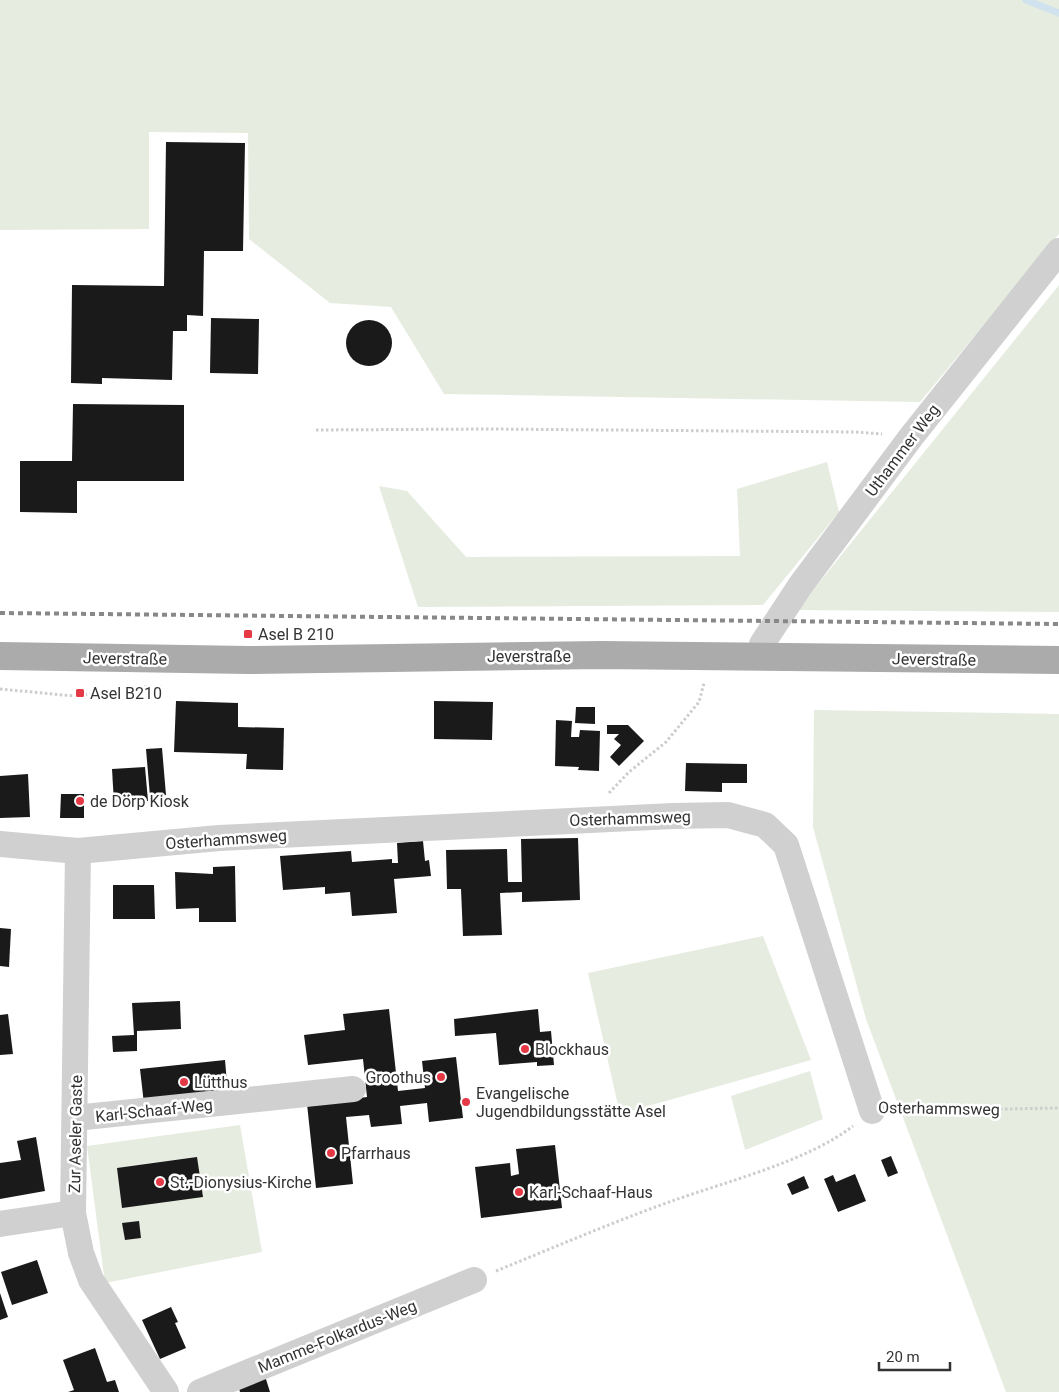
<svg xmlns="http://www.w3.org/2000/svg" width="1059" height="1392" font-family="Roboto,sans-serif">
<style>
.green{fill:#e6ecdf}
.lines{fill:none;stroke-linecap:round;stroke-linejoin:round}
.stream{stroke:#cfe2ee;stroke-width:7}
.building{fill:#1a1a1a}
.path{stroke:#cdcdcd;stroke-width:3;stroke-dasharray:2.5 2.5;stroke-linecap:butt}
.minor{stroke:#d0d0d0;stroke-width:26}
.primary{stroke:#ababab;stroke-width:28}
.rail{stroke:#888;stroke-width:4;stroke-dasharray:5 4;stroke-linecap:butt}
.poi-dot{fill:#e63946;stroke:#fff;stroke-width:2}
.labels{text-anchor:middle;stroke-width:5;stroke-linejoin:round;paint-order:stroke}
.street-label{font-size:16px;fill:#333;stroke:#fff}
.poi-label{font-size:16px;fill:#333;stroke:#fff;text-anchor:start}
</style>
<rect width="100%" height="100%" fill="#fff"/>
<!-- green -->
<g class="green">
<polygon points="0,0 1059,0 1059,234 920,402 444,394 391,307 330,303 249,239 248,133 149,132 149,229 0,230"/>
<polygon points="1059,285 1059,612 797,610"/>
<polygon points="827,462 839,512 763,605 418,607 379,486 407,491 466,557 740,556 737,489"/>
<polygon points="814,710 1059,714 1059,1392 1006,1392 866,1019 813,827"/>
<polygon points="763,936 811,1060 620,1114 588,973"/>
<polygon points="810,1071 823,1119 745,1150 731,1096"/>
<polygon points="240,1125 262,1252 105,1283 87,1146"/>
</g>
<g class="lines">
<!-- stream -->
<polyline class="stream" points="1026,0 1059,13"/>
</g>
<!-- building -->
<g class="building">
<polygon points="166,142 245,143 243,251 204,251 203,316 187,315 187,331 173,331 172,380 102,378 102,384 71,383 72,285 164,286"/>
<polygon points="211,318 259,319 258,374 210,373"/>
<circle cx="369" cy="343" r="23"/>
<polygon points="73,404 184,405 184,481 77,481 77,513 20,512 20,461 72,461"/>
<polygon points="176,701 238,703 238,727 284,728 283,770 246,769 247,754 174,752"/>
<polygon points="434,701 493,702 492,740 434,739"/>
<polygon points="576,707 595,707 595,724 575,723"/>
<polygon points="556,720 572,721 571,737 579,737 580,730 600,731 599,771 578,770 579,767 555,766"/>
<polygon points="607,725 628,725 644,741 619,766 610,757 621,745 614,739 619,734 607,734"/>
<polygon points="162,748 166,795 150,796 146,749"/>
<polygon points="686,763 747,764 747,783 722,783 722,792 685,791"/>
<polygon points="145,767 148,801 114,803 112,769"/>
<polygon points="28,774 30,817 0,818 0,776"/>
<polygon points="61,794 84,794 84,818 60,818"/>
<polygon points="578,838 580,900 522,902 522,892 500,893 502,935 463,936 461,889 447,889 446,850 507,849 508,882 522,882 521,839"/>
<polygon points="423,841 425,861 429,860 431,876 394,879 397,913 352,916 350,892 325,894 325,887 283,890 280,856 351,851 352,862 392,859 392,863 398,863 397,843"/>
<polygon points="235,866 236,922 199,922 199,908 176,909 175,872 213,874 213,867"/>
<polygon points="113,885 154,885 155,919 113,919"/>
<polygon points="0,928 11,929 9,967 0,966"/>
<polygon points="180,1001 181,1029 137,1031 137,1051 113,1052 112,1036 134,1035 132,1003"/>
<polygon points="389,1009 398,1091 425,1088 422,1061 456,1057 463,1118 429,1122 427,1103 400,1106 402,1124 371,1127 369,1115 346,1117 353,1184 316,1188 307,1104 367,1097 363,1059 308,1065 304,1035 345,1030 343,1014"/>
<polygon points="538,1009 540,1032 551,1031 554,1065 537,1066 537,1062 499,1065 496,1033 455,1036 454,1019"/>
<polygon points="8,1014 13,1054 0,1055 0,1015"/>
<polygon points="225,1060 228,1095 144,1104 140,1069"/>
<polygon points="36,1137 45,1191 0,1199 0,1163 21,1160 17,1141"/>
<polygon points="555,1145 562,1208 481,1218 475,1167 510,1163 511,1176 519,1174 516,1149"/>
<polygon points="891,1156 898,1173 888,1177 881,1160"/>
<polygon points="197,1157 203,1197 122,1208 117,1168"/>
<polygon points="855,1174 866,1201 838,1212 824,1179 833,1175 836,1182"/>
<polygon points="804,1176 809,1188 792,1195 787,1184"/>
<polygon points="139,1221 141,1238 125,1240 122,1223"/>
<polygon points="37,1260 48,1293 12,1305 1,1272"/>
<polygon points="0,1293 8,1317 0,1320"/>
<polygon points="171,1307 178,1322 175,1323 186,1348 160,1359 142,1320"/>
<polygon points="95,1348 107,1382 115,1380 119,1392 68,1392 74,1390 63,1360"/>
<polygon points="265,1376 270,1392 240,1392 238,1385"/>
</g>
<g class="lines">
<!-- path -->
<g class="path">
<polyline points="316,430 489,429 855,432 882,434"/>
<polyline points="0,689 74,696 145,687 163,687"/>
<polyline points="609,793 629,772 666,742 699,702 704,683"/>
<polyline points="895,1111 1059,1108"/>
<path d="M496,1271C555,1247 613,1222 672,1201C728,1181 808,1161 853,1126"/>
</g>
<!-- minor -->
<g class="minor">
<polyline points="761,657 762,644 800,586 911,437 1059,251"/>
<polyline points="0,844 78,851 219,838 673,816 728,815 765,825 786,845 872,1111"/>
<polyline points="78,851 73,1213 81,1253 91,1280 166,1392"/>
<polyline points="75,1118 353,1089"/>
<polyline points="0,1224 73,1213"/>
<polyline points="200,1392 474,1280"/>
</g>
<!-- primary -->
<polyline class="primary" points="0,656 248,660 601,655 1059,660"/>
<!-- rail -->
<polyline class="rail" points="0,613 1059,624"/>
</g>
<!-- markers -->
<g class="poi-dot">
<rect x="243" y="629" width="10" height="10" rx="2.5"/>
<rect x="75" y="688" width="10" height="10" rx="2.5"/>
<circle cx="80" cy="801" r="5"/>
<circle cx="525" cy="1049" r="5"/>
<circle cx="441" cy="1077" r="5"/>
<circle cx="184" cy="1082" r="5"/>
<circle cx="466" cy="1102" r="5"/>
<circle cx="331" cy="1153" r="5"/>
<circle cx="160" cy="1182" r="5"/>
<circle cx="519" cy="1192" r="5"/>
</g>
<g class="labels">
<!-- street labels -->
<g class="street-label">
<text transform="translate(902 450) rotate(-53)" y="6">Uthammer Weg</text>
<text x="529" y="662">Jeverstraße</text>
<text transform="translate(125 658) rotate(1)" y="6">Jeverstraße</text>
<text transform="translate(934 659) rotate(1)" y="6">Jeverstraße</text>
<text transform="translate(630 818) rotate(-2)" y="6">Osterhammsweg</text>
<text transform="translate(226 839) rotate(-4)" y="6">Osterhammsweg</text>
<text transform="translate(939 1108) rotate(1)" y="6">Osterhammsweg</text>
<text transform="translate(154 1110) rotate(-6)" y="6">Karl-Schaaf-Weg</text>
<text transform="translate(75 1134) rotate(-89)" y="6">Zur Aseler Gaste</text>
<text transform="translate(337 1336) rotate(-22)" y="6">Mamme-Folkardus-Weg</text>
</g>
<!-- poi labels -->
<g class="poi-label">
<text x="258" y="640">Asel B 210</text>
<text x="90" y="699">Asel B210</text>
<text x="90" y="807">de Dörp Kiosk</text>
<text x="535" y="1055">Blockhaus</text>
<text x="431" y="1083" text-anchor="end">Groothus</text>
<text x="194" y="1088">Lütthus</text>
<text x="476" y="1099">Evangelische<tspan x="476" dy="18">Jugendbildungsstätte Asel</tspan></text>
<text x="341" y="1159">Pfarrhaus</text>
<text x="170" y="1188">St.-Dionysius-Kirche</text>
<text x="529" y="1198">Karl-Schaaf-Haus</text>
</g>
</g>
<!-- scale -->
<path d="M879 1362v8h71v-8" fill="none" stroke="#333333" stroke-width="2.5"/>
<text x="886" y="1362" font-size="15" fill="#333333" stroke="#ffffff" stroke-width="4" paint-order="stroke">20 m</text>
</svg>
